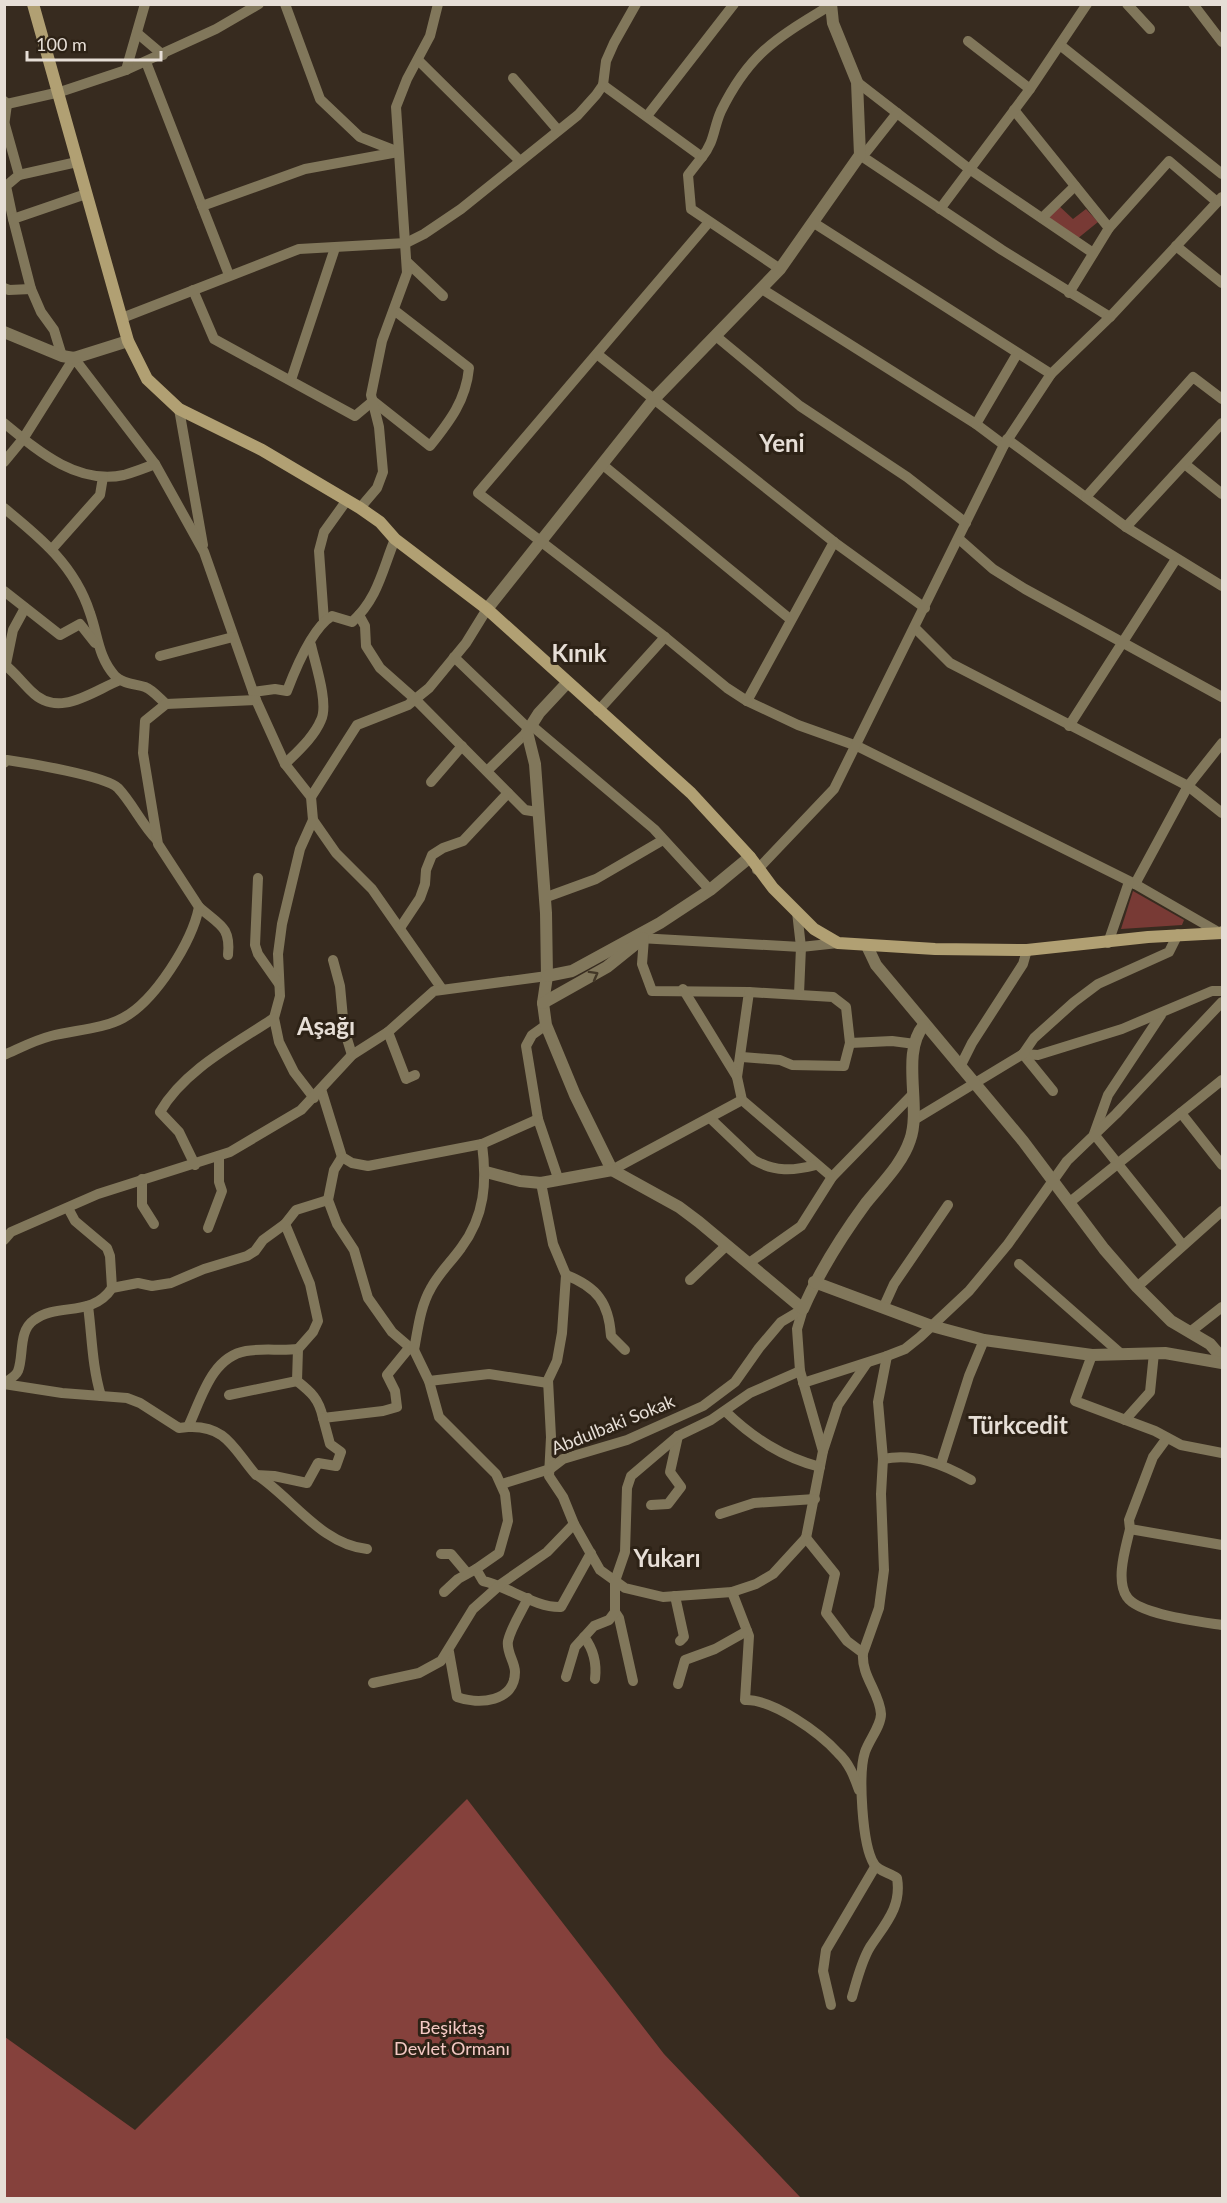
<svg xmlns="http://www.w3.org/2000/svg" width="1227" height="2203" font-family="Lato,sans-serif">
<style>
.green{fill:#783a35}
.forest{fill:#85413c}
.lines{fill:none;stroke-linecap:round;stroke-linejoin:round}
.minor{stroke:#81775b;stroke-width:10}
.tertiary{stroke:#81775b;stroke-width:12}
.secondary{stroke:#b1a073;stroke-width:12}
.oneway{stroke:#423727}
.labels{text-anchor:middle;stroke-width:6;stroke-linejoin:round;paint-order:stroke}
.street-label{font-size:18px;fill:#e6ded6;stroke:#2d2216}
.park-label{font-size:18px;fill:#f4c9c4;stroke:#2d2216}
.district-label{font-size:24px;font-weight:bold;fill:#e6ded6;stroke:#2d2216}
</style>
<rect width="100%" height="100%" fill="#372b1f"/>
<!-- green -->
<g class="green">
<polygon points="1058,205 1073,219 1086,209 1098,222 1077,239 1047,216"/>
<polygon points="1133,891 1184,920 1182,925 1121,929"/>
</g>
<!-- forest -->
<polygon class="forest" points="467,1799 664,2054 801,2198 5,2198 5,2037 135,2130"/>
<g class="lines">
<!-- minor -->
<g class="minor">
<polyline points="285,4 320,99 360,137 396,151"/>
<polyline points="1127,4 1150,29"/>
<polyline points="1193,4 1222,42"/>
<polyline points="137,33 163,55"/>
<polyline points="968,41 1030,89"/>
<polyline points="1060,45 1222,174"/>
<polyline points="418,60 519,160"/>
<polyline points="146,62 202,206"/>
<polyline points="126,70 216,29 259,4"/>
<polyline points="513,78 557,129"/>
<polyline points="857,82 968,168 1093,253"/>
<polyline points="603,85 702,157 688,175 691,209 780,269"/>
<polyline points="4,101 7,104 4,126"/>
<polyline points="7,104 60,92 126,70 145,4"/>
<polyline points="1014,110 1109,228"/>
<polyline points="897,113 867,151 860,155 1002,250 1110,317"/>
<polyline points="647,116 734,4"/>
<polyline points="5,125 19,175 6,186 13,219"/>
<path d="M702,157C715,141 713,129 721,111C750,52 777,38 831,5"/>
<polyline points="19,175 77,162"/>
<polyline points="940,209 1030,89 1087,4"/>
<polyline points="1042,218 1075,186"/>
<polyline points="709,222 478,493 665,637 727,688 747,701 798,725 857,746 1135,884 1220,933 1222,931"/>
<polyline points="814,223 1051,374"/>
<polyline points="1176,246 1222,283"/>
<polyline points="407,262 443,296"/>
<polyline points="229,275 202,206 305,169 398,152"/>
<polyline points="4,288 9,290 31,289"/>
<polyline points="762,289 976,424 1004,445"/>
<path d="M193,290L214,339L355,416L373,401L430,446C450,421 466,400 469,368L394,310"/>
<polyline points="1069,293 1109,228 1169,161 1217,202"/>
<polyline points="122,318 299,249 406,243 424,234 461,209 578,115 596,95 603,85 606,61 614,43 636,4"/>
<polyline points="717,337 800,406 907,477 966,523"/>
<polyline points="597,354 834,542 925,608"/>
<polyline points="62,356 54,330 41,312 31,289 13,219 86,194"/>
<polyline points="291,380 335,248"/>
<polyline points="179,409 203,545"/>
<path d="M4,423C38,451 77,485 124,475C134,472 145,468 155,464"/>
<polyline points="976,424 1017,354"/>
<polyline points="1007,439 1126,527 1222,586"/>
<polyline points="4,462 23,439 74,358 155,464 204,552 256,700 285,764 311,797 313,820 336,853 372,889 442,989"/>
<polyline points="603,465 790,619"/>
<polyline points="1186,465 1222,494"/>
<polyline points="1086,497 1193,377 1222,399"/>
<path d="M4,508C41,538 75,566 90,613C98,635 98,657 115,676C123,684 135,684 145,687C153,690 160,699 166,704"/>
<polyline points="360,508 377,488 383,472 379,427 371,395 382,341 407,273 396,107 407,79 430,36 438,4"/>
<polyline points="1126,527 1222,423"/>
<polyline points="959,539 993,569 1025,589 1222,697"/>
<polyline points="52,549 100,495 103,477"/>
<polyline points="4,591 60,635 80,624 95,643"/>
<polyline points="359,615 365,626 366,646 380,668 415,699 525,810 538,812"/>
<polyline points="324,621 319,551 324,532 347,500"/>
<polyline points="915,628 950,663 1188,786 1222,813"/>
<polyline points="160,656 233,637"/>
<polyline points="454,657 529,729"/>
<path d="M4,664C14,672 22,682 31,691C58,719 91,692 120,680"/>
<polyline points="6,664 13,630 25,608"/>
<path d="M253,692L275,689L287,691C295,670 313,627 332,616L352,622C378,598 382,571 395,539"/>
<polyline points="747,701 834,542"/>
<polyline points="598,711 665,637"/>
<polyline points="531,725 654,829 710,890"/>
<polyline points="1069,726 1176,559"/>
<path d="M4,763L7,760C28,763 106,776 118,788C133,804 142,825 157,840"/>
<path d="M285,764C298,751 314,737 321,720C329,704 315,663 311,645"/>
<polyline points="487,771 527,732"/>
<polyline points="431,782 462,746"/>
<polyline points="311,797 357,725 408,705 429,688 466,643 487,609"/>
<polyline points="313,820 300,849 282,924 278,954 280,996 274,1018 279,1042 294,1072 314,1098"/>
<polyline points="757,870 834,789 1004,445 1051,374 1110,317 1222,197"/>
<polyline points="258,878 255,945 258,954 279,984"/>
<polyline points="1135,884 1188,786 1222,743"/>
<polyline points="544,898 596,879 663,840"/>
<path d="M199,907C219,925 231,926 228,955"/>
<polyline points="797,912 801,947 799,994"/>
<polyline points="400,928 420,898 425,884 426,870 432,855 443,848 463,841 508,793"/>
<polyline points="639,938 801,947 838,943"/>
<polyline points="644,938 642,964 652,991 749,992 737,1077"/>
<polyline points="1108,943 1129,882"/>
<polyline points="333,960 340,986 344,1029 352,1055"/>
<polyline points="683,989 737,1077 742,1100 832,1177"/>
<polyline points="1161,1015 1108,1095 1094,1134 1182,1244"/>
<polyline points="546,1025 532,1035 526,1046 538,1119 558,1178"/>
<polyline points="388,1032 406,1079 415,1075"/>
<polyline points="850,1043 892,1041 915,1044"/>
<polyline points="1023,1054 1038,1055 1122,1029 1212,991 1222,991"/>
<polyline points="1023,1054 1053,1091"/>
<path d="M4,1055C20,1048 35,1040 51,1036C74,1030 103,1029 123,1018C155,1001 192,942 199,907L158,844L143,753L145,721L166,704L256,700"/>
<polyline points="742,1057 780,1060 792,1065 844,1066 850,1043 846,1007 833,997 749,992"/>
<polyline points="960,1067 972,1043 1023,964 1027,950"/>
<polyline points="321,1089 342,1157 352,1163 368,1166 482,1144 538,1119"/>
<polyline points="1181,1113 1222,1165"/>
<path d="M711,1119L754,1160C775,1172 793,1171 816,1165"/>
<polyline points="914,1120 1023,1054 1034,1038 1074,1002 1098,984 1169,952 1178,934"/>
<polyline points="342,1157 334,1170 328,1200 337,1224 354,1250 368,1298 392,1332 413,1350"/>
<path d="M195,1165L179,1132L160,1112C184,1070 235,1044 274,1018"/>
<polyline points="612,1170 742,1100"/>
<polyline points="142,1179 142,1205 154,1224"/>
<polyline points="541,1183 553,1244 566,1275 562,1333 557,1361 548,1380 551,1437 549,1476 563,1497 574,1524 600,1570 625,1588 663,1597 732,1592 756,1584 773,1574 806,1538"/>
<polyline points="1070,1202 1222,1080"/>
<polyline points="68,1208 75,1221 107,1248 110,1256 112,1288"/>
<path d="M285,1224L310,1284L318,1321L313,1332L298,1349L297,1381C311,1392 319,1399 323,1418L383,1411L397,1407L395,1391L387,1375L409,1348"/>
<polyline points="208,1228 222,1191 219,1182 219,1156"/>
<polyline points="4,1240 11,1232 98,1194 230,1152 301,1110 352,1055 388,1032 434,991 547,976"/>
<polyline points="749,1263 801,1226 832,1177 912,1095"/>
<polyline points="1019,1264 1119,1352"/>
<path d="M566,1275C597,1287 609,1303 611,1336L625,1350"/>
<polyline points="690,1280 727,1245"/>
<polyline points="1137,1287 1222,1211"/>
<path d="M88,1306C92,1336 92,1366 101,1396"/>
<polyline points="884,1306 894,1284 948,1205"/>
<polyline points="803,1309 797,1329 800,1371 823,1451 806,1538"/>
<polyline points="1190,1332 1222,1307"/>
<path d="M298,1349C281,1351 262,1348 246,1351C211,1357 201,1400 188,1427C227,1425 234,1450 256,1475L274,1476L307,1483L318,1463L336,1466L341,1452L330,1444L323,1418"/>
<path d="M414,1350L429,1381L439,1417L496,1474L505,1494L508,1521L499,1553L476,1569L483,1581C507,1586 536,1608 561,1607L591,1553"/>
<path d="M414,1350C418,1329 420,1307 431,1288C439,1273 451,1262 461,1248C485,1216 487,1182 482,1144"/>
<polyline points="1092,1355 1075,1401 1155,1431 1181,1445 1222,1453"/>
<polyline points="429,1381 489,1374 548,1383"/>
<path d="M4,1383C9,1380 16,1376 18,1371C24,1356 18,1331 34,1320C58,1302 92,1318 112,1288L138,1283L152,1286L171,1283L204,1269L247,1256L255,1251L263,1240L285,1224L296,1210L328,1200"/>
<polyline points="803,1383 887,1356 905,1349 920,1337 969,1291 1008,1244 1067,1161 1116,1114 1222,1002"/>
<polyline points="4,1384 62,1393 127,1398 140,1403 179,1428 188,1427"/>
<polyline points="229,1395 297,1381"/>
<path d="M725,1411C753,1438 782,1457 820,1467"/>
<polyline points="1125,1420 1150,1392 1154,1353"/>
<polyline points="1167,1438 1153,1457 1129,1520 1130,1529 1222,1545"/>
<polyline points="823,1451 838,1405 867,1363"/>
<path d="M883,1459C915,1453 943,1464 971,1480"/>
<polyline points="941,1464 969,1376 984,1340"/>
<path d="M257,1475C292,1498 322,1545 367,1549"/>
<polyline points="502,1484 550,1469 563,1459 627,1440 703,1406 735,1382 759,1348 781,1322 803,1309"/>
<polyline points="651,1505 668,1504 681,1487 670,1472 678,1436"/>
<polyline points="720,1514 754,1503 815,1499"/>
<path d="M1130,1529C1126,1547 1115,1580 1127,1597C1139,1615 1202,1622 1222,1625"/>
<path d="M806,1538L835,1574L826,1613L847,1641L863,1653C861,1676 880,1693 881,1714C881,1726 869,1740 865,1752C858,1773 862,1845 874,1864C878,1871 890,1873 897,1878C902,1907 885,1924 870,1947C861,1962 857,1980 852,1997"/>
<polyline points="441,1554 451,1554 467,1573"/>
<polyline points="444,1592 458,1579 476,1569"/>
<path d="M732,1592L749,1636L745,1700C773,1699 820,1733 838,1753C849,1763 854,1776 859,1790"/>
<polyline points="675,1596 684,1637 680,1641"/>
<polyline points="615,1612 619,1618 633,1681"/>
<path d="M584,1637C594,1650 597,1663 595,1679"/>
<path d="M449,1652L457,1697C479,1705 515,1702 515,1672C515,1662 506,1652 508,1641C511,1627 522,1611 528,1598"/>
<polyline points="863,1653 879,1608 884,1570 881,1494 883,1459 878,1402 887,1356"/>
<polyline points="566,1677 575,1647 594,1626 609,1620 615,1612 615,1581 625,1552 627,1488 631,1476 678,1436 711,1420 750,1393 800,1371"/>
<polyline points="373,1683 419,1673 441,1661 473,1609 501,1584 547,1552 574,1524"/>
<polyline points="678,1684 685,1660 715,1649 747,1631"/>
<polyline points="831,2005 823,1971 826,1950 875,1867"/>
</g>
<!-- tertiary -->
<g class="tertiary">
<polyline points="4,332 62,356 74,358 128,341"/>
<polyline points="487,609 654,399 780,269 860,155 857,82 833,23 831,4"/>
<polyline points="567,683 539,713 527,732 535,764 546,913 547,976 543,1003 546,1025 575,1095 612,1170"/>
<polyline points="867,946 876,965 1023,1141 1104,1249 1137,1287 1171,1321 1210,1344 1222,1358"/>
<polyline points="547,976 572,971 660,923 710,890 750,857"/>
<polyline points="543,1003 607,967 643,938"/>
<path d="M612,1170L679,1207L699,1222L803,1309C820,1270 841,1237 866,1203C882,1183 902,1164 910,1140C922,1107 900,1053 924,1025"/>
<polyline points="486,1172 520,1181 541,1183 612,1170"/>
<polyline points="814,1282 932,1326 984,1340 1092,1355 1165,1353 1222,1363"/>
</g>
<!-- secondary -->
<polyline class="secondary" points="33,4 128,341 147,379 179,409 262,450 360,508 380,522 395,539 487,609 691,793 750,857 773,888 814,929 838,943 935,949 1027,950 1148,937 1222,933"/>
</g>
<!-- one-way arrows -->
<defs><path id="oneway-chevron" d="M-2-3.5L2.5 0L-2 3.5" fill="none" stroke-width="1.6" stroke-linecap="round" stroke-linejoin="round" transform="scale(1.5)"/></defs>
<use class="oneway" href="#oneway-chevron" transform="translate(594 975) rotate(-29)"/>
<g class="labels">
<!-- street labels -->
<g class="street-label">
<text transform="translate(613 1425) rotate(-22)" y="6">Abdulbaki Sokak</text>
</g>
<!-- park labels -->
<g class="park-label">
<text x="452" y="2034">Beşiktaş<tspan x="452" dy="21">Devlet Ormanı</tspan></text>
</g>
<!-- district labels -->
<g class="district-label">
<text x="782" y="452">Yeni</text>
<text x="579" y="662">Kınık</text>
<text x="326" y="1035">Aşağı</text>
<text x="1018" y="1434">Türkcedit</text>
<text x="667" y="1567">Yukarı</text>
</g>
</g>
<!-- border -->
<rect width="1227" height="2203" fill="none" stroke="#e6ded6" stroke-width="12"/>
<!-- scale -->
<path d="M27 51v9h134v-9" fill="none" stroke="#e6ded6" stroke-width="3"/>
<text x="36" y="51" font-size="18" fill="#e6ded6" stroke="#2d2216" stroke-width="4.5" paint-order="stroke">100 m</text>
</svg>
